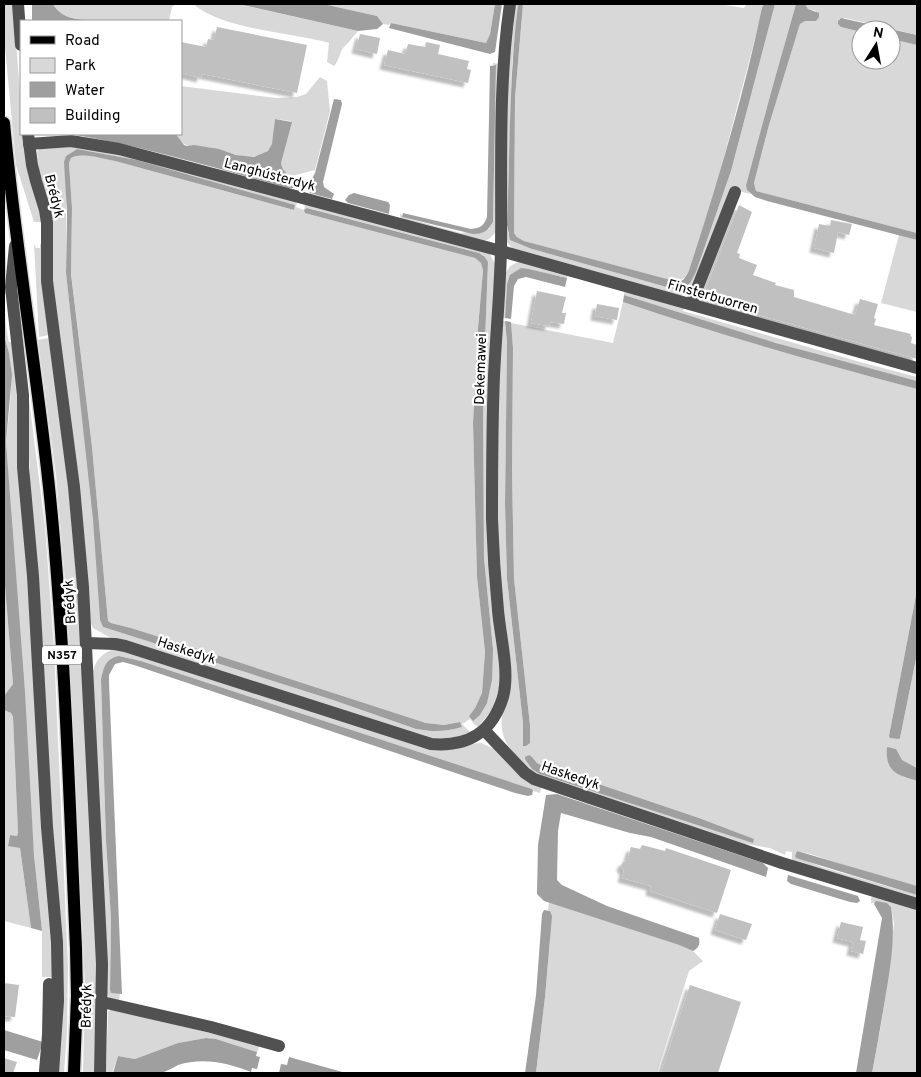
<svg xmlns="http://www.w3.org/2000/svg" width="921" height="1077" font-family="Overpass,sans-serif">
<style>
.green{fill:#d8d8d8;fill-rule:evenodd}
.water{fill:#9f9f9f}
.building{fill:#c0c0c0;filter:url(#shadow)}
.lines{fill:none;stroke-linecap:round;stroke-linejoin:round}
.major-casing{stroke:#dbdbdb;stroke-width:15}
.minor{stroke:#515151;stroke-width:12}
.major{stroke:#000;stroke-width:12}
.labels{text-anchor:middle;stroke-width:4.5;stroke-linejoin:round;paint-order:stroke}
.shield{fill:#fff;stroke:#4c4c4c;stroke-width:1}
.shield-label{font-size:12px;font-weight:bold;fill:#000}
.street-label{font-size:14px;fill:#000;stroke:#fff}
</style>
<defs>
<filter id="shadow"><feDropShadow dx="-4.5" dy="4.5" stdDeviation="1" flood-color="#0004"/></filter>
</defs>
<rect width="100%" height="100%" fill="#fff"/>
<!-- green -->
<g class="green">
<polygon points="4,4 13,4 21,105 21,134 24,134 42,222 34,222 16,165 5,47"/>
<path d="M53,4H176L172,7L169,21H92C76,19 62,19 53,4Z"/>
<path d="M193,4H237L358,31C353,37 349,42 344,47C339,52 340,60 334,66L327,62L329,43C289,32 224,30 193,4Z"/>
<polygon points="323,4 495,4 490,34 486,43 391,23 389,25 383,24 377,16"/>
<polygon points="513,4 518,4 512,64 507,225 508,234 532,249 670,288 696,272 731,171 775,4 796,4 773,85 746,185 750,194 732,189 691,293 680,296 512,248 506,241 505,89"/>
<path d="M523,4H719L744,8L747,4H764L717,184L688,273C683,279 681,282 672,281L524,241L517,237L514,233L515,98Z"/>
<polygon points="801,4 917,4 917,35 845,18 839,19 841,27 861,32 861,60 891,60 891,39 917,45 917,233 756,191 754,183 769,125 800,24 804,21 816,21 816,11 808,9 805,5"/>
<polygon points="493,63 500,64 495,233 489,239 484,241 401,221 400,214 402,215 402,217 461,233 489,229 493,222 496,65 493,65"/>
<path d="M320,77L327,81L330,111L315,170L292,176L286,173L281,168C279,153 289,136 291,121L275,119C274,128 275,143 269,150C254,166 223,149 205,147C200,146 188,147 186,145C182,144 179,137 176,134H181V86L276,98L297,97L306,94Z"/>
<path d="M76,144L297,201L296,207L304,210L305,204L490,254L495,264L492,319L501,681L493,709L478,727L474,724L470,719L462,724L471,733L463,736L432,740L111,638L93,628L90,622L37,152L39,149ZM77,149L137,160L295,205L294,210L115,161C101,159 85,152 71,158L69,163L72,208L71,273L92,447L108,621L111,623L131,628L201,650L426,723L444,725L460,722L462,727C446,732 433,732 416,729L333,700L103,627L100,620L94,519L66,273V156ZM308,208L479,253L485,257L488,262L483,395L484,558L493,649L480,715L469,716L475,708L482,693L485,652L477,577L473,423L477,340L483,269L481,263L475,258L304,210Z"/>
<path d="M4,202L7,292L6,294L4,295C5,311 5,327 9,342H12L18,385L53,931L52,977H42V931L34,855L6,442C10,406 16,370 4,335Z"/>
<polygon points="899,235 917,240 917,312 881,303"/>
<polygon points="34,244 36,248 40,248 40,244 42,244 49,335 39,337"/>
<path d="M519,262L568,274L567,278L529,269L507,284L505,318L501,317L505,275C508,267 512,264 519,262Z"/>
<path d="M625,290L684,307L683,311L860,362L917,377V381C818,357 721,327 624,295Z"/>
<path d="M623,302C720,335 818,363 917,389V590L889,736L900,738L917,654V768L902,760L897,754L903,777L917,781V886L888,879L810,854L797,851L795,856L822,867L917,895V902L792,861V852L786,851L785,855L770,848L728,841L529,771C511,751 497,739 503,710L501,605L496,496L501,321H505L507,342L505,504L507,579L523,723V746L530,725L514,579L512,471L513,348L511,323L613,343ZM532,757L537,763L545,767L578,777L699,818L753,839L540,774Z"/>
<polygon points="49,338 65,451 80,618 97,963 94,1073 83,1073 85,988 83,943 67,605 56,475 38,340"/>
<polygon points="25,367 45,527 54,649 68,966 67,1032 64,1073 57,1073"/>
<polygon points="4,574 13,684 4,696"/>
<path d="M115,649L428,748L481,743L497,750L542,786L540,793L533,791L532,789L141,661L119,656L101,680L106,841L111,919L110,990L112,993H120L119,1001L110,999L107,994L93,671C96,659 104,652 115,649Z"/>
<polygon points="4,710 11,713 13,717 18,833 17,836 10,835 8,845 20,848 31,928 4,921"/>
<polygon points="874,896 917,908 917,1073 872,1073 882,1020 894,923 891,907 887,903 871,903 871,898"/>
<polygon points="549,902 679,945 693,951 703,961 689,971 657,1073 536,1073 545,997 550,939 550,911 548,910"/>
<polygon points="111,1009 260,1045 257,1052 216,1039 206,1038 178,1043 135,1059 118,1056 112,1073 106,1073 108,1012"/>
</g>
<!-- water -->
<g class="water">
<path d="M32,4H53C62,19 76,19 92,21H32Z"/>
<polygon points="238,4 323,4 377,16 383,24 377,29 358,31"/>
<polygon points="495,4 502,4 495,52 490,54 389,28 391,23 486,43 490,34"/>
<path d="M518,4H523L515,98L514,233L517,237L524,241L678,282L683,280L688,273C717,186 743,97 762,8L764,4H775L731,171L696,272L690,283L682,289L670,288L532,249L510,240L507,225C510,151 509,77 518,4Z"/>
<polygon points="796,4 805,4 808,9 819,13 819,17 816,21 805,21 800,24 769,125 754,183 756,191 917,233 917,240 767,201 755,197 747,190 746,185 773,85"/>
<polygon points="841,18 917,35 917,45 891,39 891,30 861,30 861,32 841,27 838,24 838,21"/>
<path d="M496,65L493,222C488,231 483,234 473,234L402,217L403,213L471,229C480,228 484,226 487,217L490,66Z"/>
<polygon points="334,99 341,100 342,104 323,182 324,187 334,194 332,199 310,193 308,186 315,173"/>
<path d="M275,119L292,122L281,163C282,173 291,175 296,182L294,188H288C216,168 145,147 71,134H176L184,145L187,146L194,145L219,149L236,155L254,157L268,151L272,144Z"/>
<path d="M77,149L137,160L295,205L294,210L115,161C101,159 84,152 71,158L69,163L72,208L71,274L92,447L108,621L111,623L131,628L201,650L426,723L444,725L460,722L462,727C446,732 433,732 416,729L333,700L103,627L100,620L93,519L66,273L67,213L64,162L66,156Z"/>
<polygon points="354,193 388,202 390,205 389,214 348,203 345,200 349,195"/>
<polygon points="307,208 479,253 485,257 488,262 483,395 484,558 493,649 492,680 487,703 480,715 473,721 469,716 475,708 482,693 485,652 477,577 473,423 477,340 483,270 481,263 475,258 305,213 304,210"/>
<polygon points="521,268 529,269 567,278 565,287 526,277 518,279 514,286 511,319 505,318 507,284 510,275"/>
<path d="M624,295L776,343L917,381V389C818,363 720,335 623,302Z"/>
<polygon points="505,321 511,322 513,348 512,471 514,579 530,725 530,743 526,746 523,746 523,723 507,579 505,504 507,342"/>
<polygon points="4,335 9,353 12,375 6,442 25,692 34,855 42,931 31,928 20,848 8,846 10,835 17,836 18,833 13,717 11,713 4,710 4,696 13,684 4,574"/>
<polygon points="917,590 917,654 900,738 899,739 890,738 889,736"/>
<path d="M119,656L141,661L532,789L533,791L532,795L528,796L515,793L134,665L123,662L115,664L109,675V682L122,994L111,993L110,990L111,919L106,841L101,680C104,667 105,659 119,656Z"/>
<path d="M887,747L896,749L902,760L917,768V781C897,775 885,772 887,747Z"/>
<polygon points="529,755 532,757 537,763 545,767 578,777 699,818 754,839 753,843 540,774 532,769 525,759 525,757"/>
<path d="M557,794L763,863L768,868L766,877L651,837L630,833L561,813L558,831L557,880L562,885L607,906L699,938C700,945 699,947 693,951L679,945L544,901L537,894L538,845L546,795Z"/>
<polygon points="797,851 917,886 917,895 796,858 795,856"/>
<polygon points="788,875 858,896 860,901 857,903 850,902 791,884 787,881"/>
<path d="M876,901L887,903L891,907C895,931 892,956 888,981C883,1012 878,1042 872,1073H856L882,918L874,904Z"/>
<polygon points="544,910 550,911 552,916 545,997 536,1073 525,1073 536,995 542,914"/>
<polygon points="4,1030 43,1042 37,1060 4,1050"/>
<path d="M206,1038L216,1039L257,1052L256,1056L260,1057L257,1069L252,1068L251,1072C228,1063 203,1057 178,1065C172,1068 166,1072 160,1073C147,1076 127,1073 113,1073L118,1056L135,1059L178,1043Z"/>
<polygon points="289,1057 346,1073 279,1073 281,1064 287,1065"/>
</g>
<!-- building -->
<g class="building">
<polygon points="217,27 307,45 297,93 202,74 201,78 181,73 181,42 206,47 208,39 214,40"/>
<polygon points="360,34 380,38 377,54 356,49"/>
<polygon points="426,42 440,45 438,54 469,61 467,69 471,70 468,83 384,65 388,50 405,54 408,44 425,47"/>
<polygon points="739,205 752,212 737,253 740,254 739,258 757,265 753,275 776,283 775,285 794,290 794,297 855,315 860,299 878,304 874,318 876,319 874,325 911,334 910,336 912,337 911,343 917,345 917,359 726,306 703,296"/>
<polygon points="831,220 852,224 849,235 838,232 834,253 814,248 819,224 830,226"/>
<polygon points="537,291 566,297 562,313 566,313 564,324 550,322 549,326 531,323"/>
<polygon points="597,304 619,308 617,320 595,316"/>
<polygon points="642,845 665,851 666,848 731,870 717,913 650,891 651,886 622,878 624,871 621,866 623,862 627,860 631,847 640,849"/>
<polygon points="720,914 752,924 746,940 715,930"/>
<polygon points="841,922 863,927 860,940 866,941 863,954 851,951 853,942 837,938"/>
<polygon points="4,983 19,985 15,1017 4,1016"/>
<polygon points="690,985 741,1002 718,1073 661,1073"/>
<polygon points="4,1058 17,1062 13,1073 4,1073"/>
</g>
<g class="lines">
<defs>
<path id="major" d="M4,123C15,245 36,365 49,487C65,640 69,795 76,948L77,996L74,1073"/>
</defs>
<!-- major casing -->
<use href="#major" class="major-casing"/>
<!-- minor -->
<g class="minor">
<polyline points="18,4 21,45"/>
<polyline points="28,134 32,165 36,181 45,210 47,223 47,281 74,487 83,587 102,964 100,1073"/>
<polyline points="29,144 71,141 119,149 501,251 917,368"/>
<polyline points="15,246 11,287 23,395 23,467 33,576 47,827 57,942 58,1001 53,1073"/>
<polyline points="691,304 735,192"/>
<path d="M86,643L115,644L125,646L431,744C468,747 492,733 503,697C510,672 500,636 498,610C495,580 493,550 492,519C492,472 492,424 494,376C496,334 500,292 501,249C502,168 498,85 510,4"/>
<polyline points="485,731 525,773 534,779 782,863 917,904"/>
<polyline points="102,1002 211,1027 279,1046"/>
<polyline points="45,1071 48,1035 49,984"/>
</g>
<!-- major -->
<use href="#major" class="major"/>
</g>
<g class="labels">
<!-- shield labels -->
<rect class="shield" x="42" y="645.5" width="40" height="19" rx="4"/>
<g class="shield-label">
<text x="62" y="659">N357</text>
</g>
<!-- street labels -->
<g class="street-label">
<text transform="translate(270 174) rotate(15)" y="5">Langhústerdyk</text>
<text transform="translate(55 196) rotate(76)" y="5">Brédyk</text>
<text transform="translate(713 296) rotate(16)" y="5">Finsterbuorren</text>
<text transform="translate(480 369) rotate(-88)" y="5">Dekemawei</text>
<text transform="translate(69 602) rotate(-94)" y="5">Brédyk</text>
<text transform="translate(187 650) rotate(18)" y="5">Haskedyk</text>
<text transform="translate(571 775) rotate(19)" y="5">Haskedyk</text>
<text transform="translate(86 1006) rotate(-89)" y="5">Brédyk</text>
</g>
</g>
<!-- border -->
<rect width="921" height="1077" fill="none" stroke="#000000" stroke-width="10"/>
<!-- legend -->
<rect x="20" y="20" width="162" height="115" fill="#ffffff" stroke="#999999"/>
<rect x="30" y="36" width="25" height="8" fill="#000000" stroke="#999999"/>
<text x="65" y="45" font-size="15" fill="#000000">Road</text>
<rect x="30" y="58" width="25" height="15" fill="#d8d8d8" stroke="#999999"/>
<text x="65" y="70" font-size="15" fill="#000000">Park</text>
<rect x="30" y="82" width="25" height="15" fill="#9f9f9f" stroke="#999999"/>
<text x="65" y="95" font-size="15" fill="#000000">Water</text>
<rect x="30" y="108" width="25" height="15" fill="#c0c0c0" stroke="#999999"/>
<text x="65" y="120" font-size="15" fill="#000000">Building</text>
<!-- north arrow -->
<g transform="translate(876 45) rotate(11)"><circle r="24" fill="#ffffff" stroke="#999999"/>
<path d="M0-4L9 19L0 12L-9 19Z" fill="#000000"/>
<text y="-8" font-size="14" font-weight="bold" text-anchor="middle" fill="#000000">N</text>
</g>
</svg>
